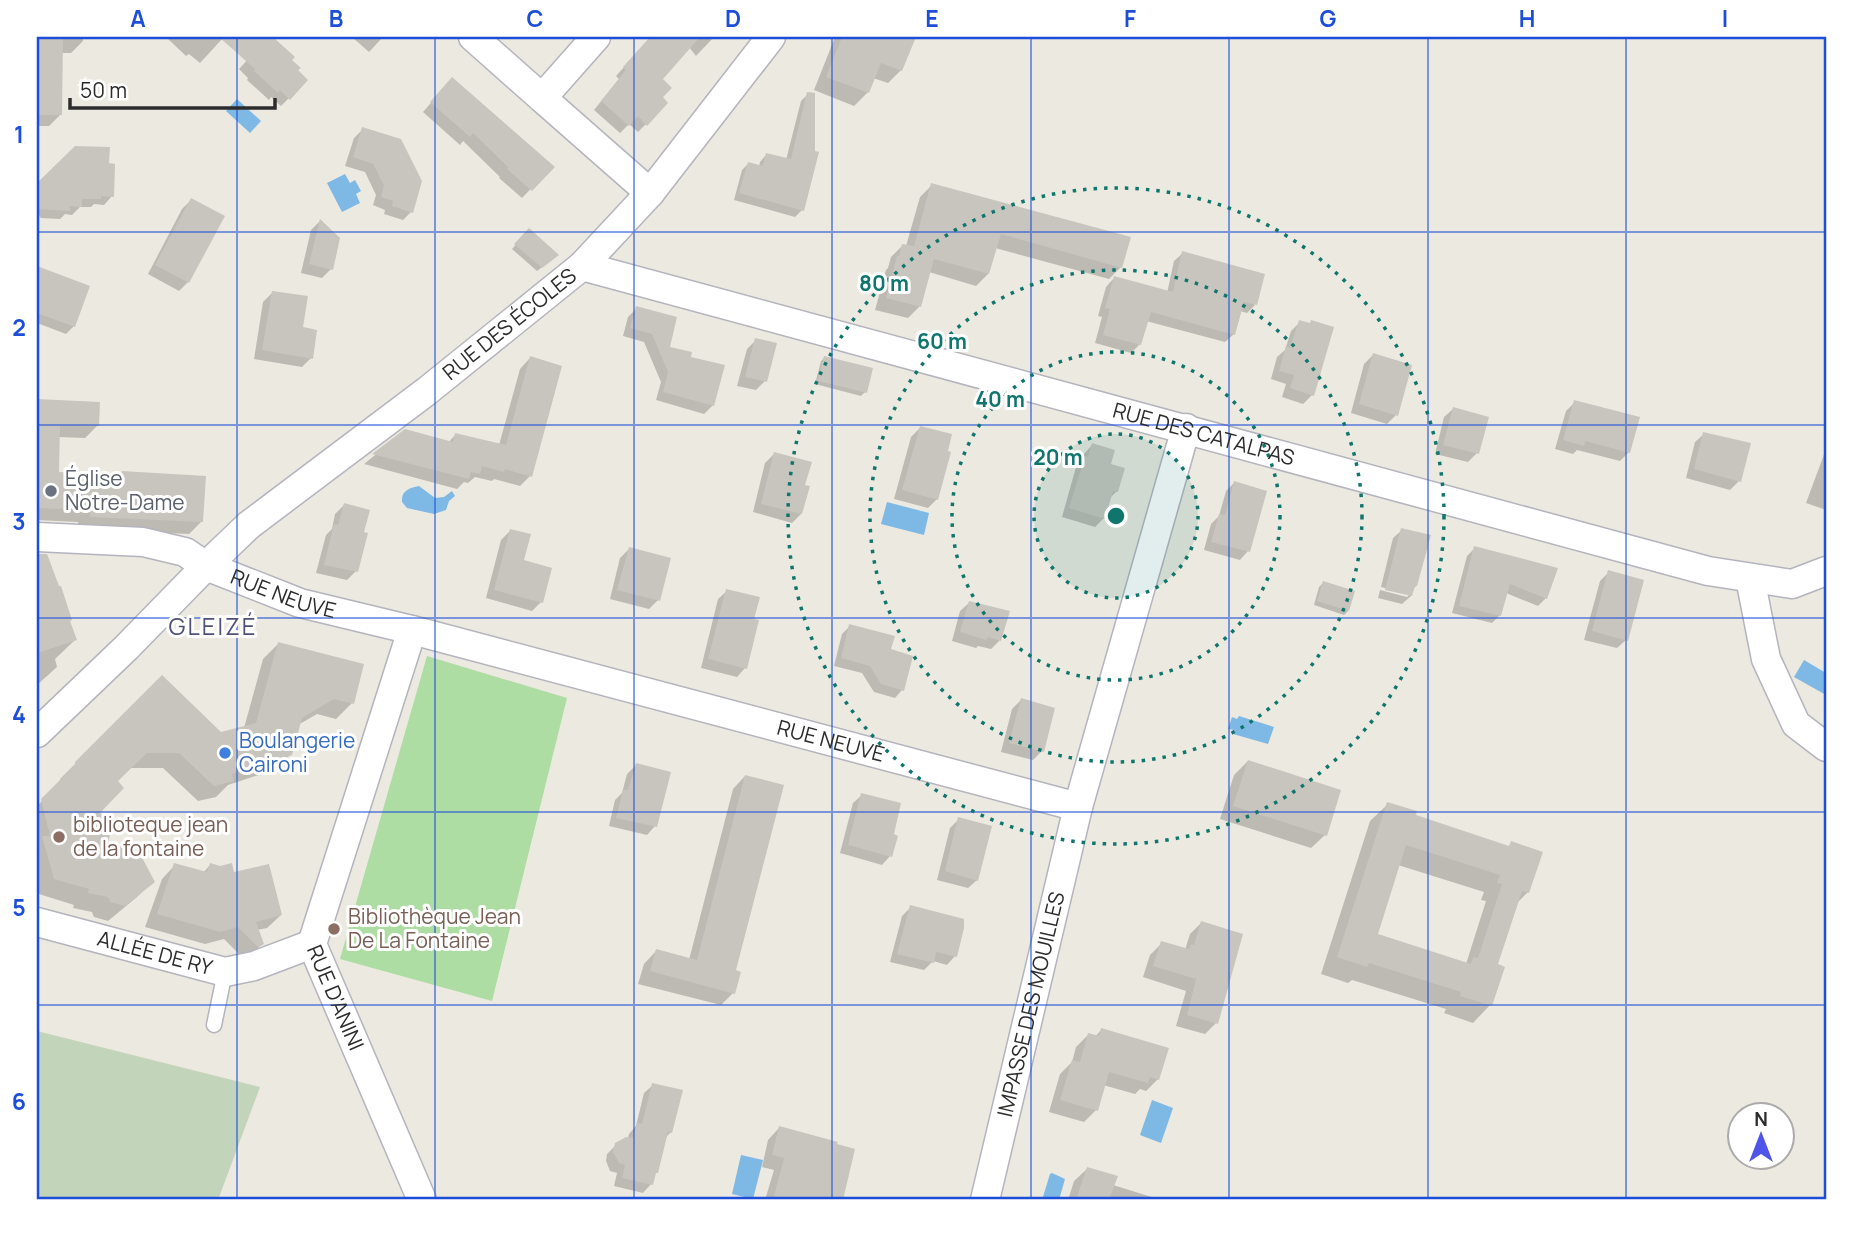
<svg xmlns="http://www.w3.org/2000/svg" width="1863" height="1237" font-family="Manrope,sans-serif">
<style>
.green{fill:#addda2}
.cemetery{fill:#c2d4b9}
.water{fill:#7db9e4}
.shadow{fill:#0003;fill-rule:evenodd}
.building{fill:#c8c5bf;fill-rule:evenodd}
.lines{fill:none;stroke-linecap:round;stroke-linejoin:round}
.service-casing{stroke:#b3b4be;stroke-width:17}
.minor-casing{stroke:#b3b4be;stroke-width:31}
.service{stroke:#fff;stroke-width:14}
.minor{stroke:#fff;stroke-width:28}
.grid{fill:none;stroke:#1d4ed8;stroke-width:2;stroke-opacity:0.55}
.ring{fill:none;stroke:#0f766e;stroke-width:3.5;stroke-dasharray:3.5 7}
.worship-dot{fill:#6b7280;stroke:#fff;stroke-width:2.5}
.shop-dot{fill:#3f7fe0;stroke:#fff;stroke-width:2.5}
.education-dot{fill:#8d6e63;stroke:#fff;stroke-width:2.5}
.labels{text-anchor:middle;stroke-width:6;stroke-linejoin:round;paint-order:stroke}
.street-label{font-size:21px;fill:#2c2c2c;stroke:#fff}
.worship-label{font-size:21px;fill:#5b616d;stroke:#fff;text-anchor:start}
.shop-label{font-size:21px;fill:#366cbe;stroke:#fff;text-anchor:start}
.education-label{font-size:21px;fill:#785e54;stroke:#fff;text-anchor:start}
.quarter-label{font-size:24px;letter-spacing:2px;fill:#505179;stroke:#fff}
.centre{fill:#0f766e;stroke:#fff;stroke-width:3.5}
.ring-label{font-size:21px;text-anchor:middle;font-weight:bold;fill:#0f766e;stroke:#fff;stroke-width:6;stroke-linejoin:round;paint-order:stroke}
.neatline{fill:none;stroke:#1d4ed8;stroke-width:2.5}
.grid-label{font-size:23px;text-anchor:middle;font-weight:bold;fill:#1d4ed8}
</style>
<rect width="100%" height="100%" fill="#ece9e0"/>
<!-- green -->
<polygon class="green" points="427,656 567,698 492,1001 340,959"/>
<!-- cemetery -->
<polygon class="cemetery" points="37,1031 260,1087 218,1200 37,1200"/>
<!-- water -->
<g class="water">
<polygon points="237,99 261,121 250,133 226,111"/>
<polygon points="345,174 350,183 355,180 361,191 356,194 360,203 342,212 327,183"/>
<path d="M419,486L435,498L444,497L452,491L455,496L449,501L446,510L434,514L407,508L402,502C401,490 410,488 419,486Z"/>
<polygon points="887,502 929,513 924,535 881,524"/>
<polygon points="1804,660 1826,673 1826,695 1794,677"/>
<polygon points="1239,716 1274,727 1268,744 1233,734 1234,730 1228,729 1232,717 1237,719"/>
<polygon points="1152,1100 1173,1108 1161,1143 1140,1135"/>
<polygon points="741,1155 763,1160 753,1199 732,1194"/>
<polygon points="1052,1173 1065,1179 1059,1200 1042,1200 1050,1174"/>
</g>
<!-- shadow -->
<g class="shadow">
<polygon points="37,37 83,37 83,41 71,53 61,53 61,114 49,126 37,126"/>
<polygon points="166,37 224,37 200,63 189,54 186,56"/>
<polygon points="269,37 293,57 289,60 289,98 281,106 271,97 269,100 247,80 248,78 239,69"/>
<polygon points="352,37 383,37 369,52"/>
<polygon points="651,37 714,37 696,56 689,47 660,79 660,97 646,124 638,132 629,124 620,133 594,110 619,79 616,76"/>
<polygon points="835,37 914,37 901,70 888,83 873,78 868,92 854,106 814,90"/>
<polygon points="444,88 552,167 522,198 499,178 500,177 463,141 460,145 423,112"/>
<polygon points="808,94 802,210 795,217 734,200 742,170 748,164 759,167 760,162 766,155 786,160 801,101"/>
<polygon points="363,129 411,212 403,220 384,214 385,210 373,205 376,195 365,172 345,166 354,138"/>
<polygon points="76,148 107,165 112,196 104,205 94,204 91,207 80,207 72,215 65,214 60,219 41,218 37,213 37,186"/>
<polygon points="932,185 1121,267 1109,279 995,248 988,274 976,286 929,272 920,306 908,318 875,310 886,270 888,268 891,257 903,245 906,246 920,197"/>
<polygon points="191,200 188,282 179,291 148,274 182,209"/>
<polygon points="320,221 331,269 322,278 301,273 311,230"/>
<polygon points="529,230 553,259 537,271 512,249"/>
<polygon points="1183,253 1255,305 1247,313 1240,311 1234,334 1225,342 1146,321 1140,344 1131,353 1095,343 1102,317 1098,316 1106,287 1114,278 1167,293 1174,261"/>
<polygon points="37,269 88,287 74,326 66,334 37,323"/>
<polygon points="272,293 301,329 311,358 302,367 254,359 263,302"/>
<polygon points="637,308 668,348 689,358 713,405 704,414 656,400 661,382 644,342 623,336 628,317"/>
<polygon points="1300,322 1312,395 1303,404 1282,397 1286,384 1271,379 1277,357 1285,350 1291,331"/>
<polygon points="756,340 765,381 756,390 737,386 747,349"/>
<polygon points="1373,355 1396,415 1387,424 1351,413 1364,364"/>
<polygon points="825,357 865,392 861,396 815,384 821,361"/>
<polygon points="530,358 530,476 520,486 494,479 492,481 475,477 468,483 464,482 457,489 364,464 405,431 448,443 456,434 499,445 520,369"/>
<polygon points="37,401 98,403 98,425 85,438 58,437 57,474 118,477 122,473 202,521 189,534 78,529 78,522 37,520"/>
<polygon points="1575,402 1629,452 1620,461 1577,450 1573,454 1555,449 1566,411"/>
<polygon points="1453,409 1477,453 1468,462 1435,454 1444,417"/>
<polygon points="920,428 937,499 928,508 894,499 911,437"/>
<polygon points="1704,434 1739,481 1730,490 1686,478 1695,442"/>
<polygon points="1092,445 1109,465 1117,491 1109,499 1104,518 1095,527 1062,517 1076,467 1081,462 1084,454"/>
<polygon points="1826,449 1826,510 1806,503"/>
<polygon points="774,454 803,486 801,514 792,523 753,512 765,463"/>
<polygon points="1234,483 1248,551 1240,560 1204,550 1211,524 1219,516 1226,491"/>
<polygon points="344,505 356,571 347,580 316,573 326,535 332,529 335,514"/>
<polygon points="1402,530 1416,586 1413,589 1411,596 1402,604 1378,598 1380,590 1407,597 1410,594 1381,587 1393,538"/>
<polygon points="510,531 522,562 541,602 532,611 486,598 501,540"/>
<polygon points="1475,548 1546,598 1538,606 1506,593 1500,615 1492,623 1452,613 1467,556"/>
<polygon points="629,549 658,600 649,609 610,599 620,558"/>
<polygon points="51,569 75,640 55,659 57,667 37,685 37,574"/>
<polygon points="1609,572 1626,640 1617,648 1584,640 1600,581"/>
<polygon points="1323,583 1353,592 1348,611 1344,615 1314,605 1319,587"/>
<polygon points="727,591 751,621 745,668 737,677 701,668 718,599"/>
<polygon points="969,603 1000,640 991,649 978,646 976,648 952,641 960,611"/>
<polygon points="850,626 888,650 902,690 895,698 874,692 862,673 834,666 842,634"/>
<polygon points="279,643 352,703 336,719 317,714 298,725 291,754 274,770 228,785 216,797 198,801 163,768 129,768 116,781 98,813 106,843 153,881 137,897 108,921 94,917 92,912 73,908 74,905 39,894 37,887 37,806 60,783 60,779 162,678 220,734 244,728 263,659"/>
<polygon points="1021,700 1042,751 1033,760 1001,752 1012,709"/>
<polygon points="1248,761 1325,835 1311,848 1220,819 1234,775"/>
<polygon points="636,765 655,826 647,835 609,826 615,800 622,793 627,774"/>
<polygon points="745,776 733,993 721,1005 638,984 644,964 656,951 689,960 733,789"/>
<polygon points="862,795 891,835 890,856 882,865 840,853 853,803"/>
<path d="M1388,804L1414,816L1508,847L1511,843L1528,892L1516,904L1496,966L1490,1005L1473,1023L1444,1013L1446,1009L1352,980L1348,983L1321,974L1370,821ZM1398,865L1484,892L1481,900L1486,901L1466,964L1376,935Z"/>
<polygon points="959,819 977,880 968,888 937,880 950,828"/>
<polygon points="175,865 203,873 210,865 281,915 267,928 257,930 262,944 249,957 244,959 224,939 205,944 145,927 162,879"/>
<polygon points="911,907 955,956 947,965 933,961 924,970 890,962 902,916"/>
<polygon points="1201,923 1216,1023 1205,1034 1176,1026 1186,991 1143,977 1150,955 1162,943 1185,950 1190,934"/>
<polygon points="1101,1030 1158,1079 1146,1091 1140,1089 1135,1094 1103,1085 1096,1110 1084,1122 1049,1112 1060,1074 1072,1062 1076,1047 1088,1035 1095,1037"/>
<polygon points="653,1085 671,1132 664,1139 651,1184 643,1193 614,1186 617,1173 610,1171 606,1161 607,1154 616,1145 628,1138 629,1134 636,1126 644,1093"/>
<polygon points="779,1128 853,1151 842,1200 765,1200 774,1170 762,1167 768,1140"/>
<polygon points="1087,1169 1113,1185 1155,1198 1154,1200 1068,1200 1074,1181"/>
</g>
<!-- building -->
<g class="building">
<polygon points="37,37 63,37 62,115 37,115"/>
<polygon points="219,37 273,37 295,57 292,60 301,68 298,70 308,80 290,100 280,90 278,93 254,71 255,69"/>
<polygon points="650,37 700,37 663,79 672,88 663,97 668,103 647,126 638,116 629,126 601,101 626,70 623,67"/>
<polygon points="842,37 916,37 902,71 881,63 869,93 826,77"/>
<polygon points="452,77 555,167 532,191 507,169 508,167 473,133 470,137 430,102"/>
<polygon points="807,92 815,93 815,151 819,152 804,211 739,193 748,162 763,166 766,153 791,159"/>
<polygon points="362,127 401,139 422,181 413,213 392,206 393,201 381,197 384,185 373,164 353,157"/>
<polygon points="75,146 110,147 109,163 115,164 114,197 101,196 101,199 82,199 82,207 69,206 71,211 37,209 37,183"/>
<polygon points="931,183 1131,237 1122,268 1001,234 989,274 934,259 921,307 886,298 897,256 899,256 902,244 914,246"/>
<polygon points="191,198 225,216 189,283 155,265"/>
<polygon points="320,219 340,238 333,270 309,264"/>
<polygon points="529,228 559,255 542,268 514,244"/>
<polygon points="1182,251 1265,274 1257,305 1244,302 1235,335 1151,312 1141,345 1103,335 1110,309 1105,308 1114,276 1173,292"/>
<polygon points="37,266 90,286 75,327 37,313"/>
<polygon points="272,291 308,296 303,327 317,330 313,359 262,350"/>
<polygon points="636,306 677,317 670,347 692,352 691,357 725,365 714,406 663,392 668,372 652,334 630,328"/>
<polygon points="1299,320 1310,323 1311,320 1334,327 1314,396 1290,388 1294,375 1279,371 1286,346 1290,348"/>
<polygon points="755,338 777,343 767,382 745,377"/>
<polygon points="1373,353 1412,365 1398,416 1359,404"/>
<polygon points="530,356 562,366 532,477 505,469 504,472 482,466 480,474 471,472 469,479 372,454 405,429 453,442 455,433 506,445"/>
<polygon points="824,356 873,368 867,393 818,381"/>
<polygon points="37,399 100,402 99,426 60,425 59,472 121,475 122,471 206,476 203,522 90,517 90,510 37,508"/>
<polygon points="1574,400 1640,417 1630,453 1585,441 1584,446 1563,440"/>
<polygon points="1453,407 1489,417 1479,454 1443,445"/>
<polygon points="920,426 952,434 948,451 951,452 938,500 902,490"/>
<polygon points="1703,432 1751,443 1741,482 1694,469"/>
<polygon points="1092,443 1115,450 1111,464 1125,468 1118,492 1113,491 1105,519 1069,508 1085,456 1088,457"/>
<polygon points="774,452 812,462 805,485 810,486 802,514 761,504"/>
<polygon points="1234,481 1267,491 1250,552 1211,542 1219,514 1225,515"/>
<polygon points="344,503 370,510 364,532 368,533 358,572 324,565 334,524 338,525"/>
<polygon points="1401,528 1431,535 1417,586 1415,586 1412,596 1385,590"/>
<polygon points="510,529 531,534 524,560 552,568 543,603 494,590"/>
<polygon points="1474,546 1558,568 1547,599 1510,584 1501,616 1459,606"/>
<polygon points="629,547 671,558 660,601 617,590"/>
<polygon points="37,554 47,554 59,586 61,586 72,620 70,621 77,640 37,653"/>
<polygon points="1608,570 1644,580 1628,641 1592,631"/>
<polygon points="1323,581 1355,591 1349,611 1317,601"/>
<polygon points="726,589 760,597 754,619 759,620 747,669 708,659"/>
<polygon points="969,601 1010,611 1001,641 988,637 986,640 960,632"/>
<polygon points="849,624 895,636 891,649 913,656 904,691 881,684 870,666 841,658"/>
<polygon points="278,642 364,664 354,704 334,699 302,718 292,755 232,774 234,781 214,786 179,753 147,753 118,781 124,788 100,813 113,825 108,842 139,852 155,882 125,906 110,902 108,897 88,893 89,889 54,879 42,836 50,836 41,799 75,765 75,762 162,675 221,732 256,723"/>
<polygon points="1021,698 1055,708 1044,752 1009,743"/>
<polygon points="1248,760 1341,790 1327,836 1233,806"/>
<polygon points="636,763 671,772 657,827 616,818 623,790 628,790"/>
<polygon points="745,775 784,785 736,970 741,972 735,994 650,971 656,949 697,960"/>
<polygon points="861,793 901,803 894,834 898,836 892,857 848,845"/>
<path d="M1387,802L1417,811L1416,815L1509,846L1511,841L1543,852L1529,893L1522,891L1498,964L1505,967L1492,1006L1460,996L1461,992L1369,963L1367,967L1337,957ZM1406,845L1500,875L1497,883L1502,884L1478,958L1473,957L1471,964L1378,934Z"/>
<polygon points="958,817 992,826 978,881 945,871"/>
<polygon points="174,863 207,872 210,863 220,866 232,863 234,872 269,864 282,915 256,922 264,944 258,947 238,927 220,932 157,914"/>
<polygon points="910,905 964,919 964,928 957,957 936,952 934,963 897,954"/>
<polygon points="1201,921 1243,934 1218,1024 1187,1015 1196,979 1153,966 1161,941 1189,949 1191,944 1194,945"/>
<polygon points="1101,1028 1169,1048 1159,1080 1150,1077 1148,1083 1109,1072 1098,1111 1060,1100 1072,1060 1080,1062 1088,1033 1099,1036"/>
<polygon points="652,1083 683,1090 672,1133 668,1132 658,1173 656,1173 653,1185 622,1178 625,1165 619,1163 613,1152 615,1143 626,1137 633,1138 637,1123 642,1124"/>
<polygon points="779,1126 838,1142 837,1144 855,1149 843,1200 773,1200 784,1158 772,1155"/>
<polygon points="1087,1167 1118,1176 1109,1200 1076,1200"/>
</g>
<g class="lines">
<defs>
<polyline id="service" points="214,1025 225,972"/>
<g id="minor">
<polyline points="473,37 542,98"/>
<polyline points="596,37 542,98 650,193"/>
<path id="s1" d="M582,266L1708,571L1792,584L1826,571"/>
<path id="s2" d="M37,537L143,542L185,552L206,566L300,603L412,630L1078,807L1186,428"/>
<polyline points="1750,578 1766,659 1796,724 1826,747"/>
<path id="s3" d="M412,630L312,944L422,1200"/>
<path id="s4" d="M37,733L126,648L206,566L249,525L427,391L582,266L650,193L771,37"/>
<path id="s5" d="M37,922L225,972L254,966L312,944"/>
<path id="s6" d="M985,1200L1078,807"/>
</g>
</defs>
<!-- service casing -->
<use href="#service" class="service-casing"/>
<!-- minor casing -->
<use href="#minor" class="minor-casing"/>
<!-- service -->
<use href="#service" class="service"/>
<!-- minor -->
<use href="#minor" class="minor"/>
</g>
<!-- grid -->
<path class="grid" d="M237,37V1200M435,37V1200M634,37V1200M832,37V1200M1031,37V1200M1229,37V1200M1428,37V1200M1626,37V1200M37,232H1826M37,425H1826M37,618H1826M37,812H1826M37,1005H1826"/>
<!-- distance rings -->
<circle cx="1116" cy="516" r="82" fill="#0f766e" fill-opacity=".12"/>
<g class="ring">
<circle cx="1116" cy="516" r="82"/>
<circle cx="1116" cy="516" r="164"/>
<circle cx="1116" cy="516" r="246"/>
<circle cx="1116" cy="516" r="328"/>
</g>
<!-- markers -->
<circle class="worship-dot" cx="51" cy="491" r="7"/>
<circle class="shop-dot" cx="225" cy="753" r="7"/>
<g class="education-dot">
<circle cx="59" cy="837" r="7"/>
<circle cx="334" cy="929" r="7"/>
</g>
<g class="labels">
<!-- street labels -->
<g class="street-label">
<text dy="7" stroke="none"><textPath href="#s4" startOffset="626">RUE DES ÉCOLES</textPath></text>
<text dy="7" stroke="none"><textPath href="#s1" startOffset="644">RUE DES CATALPAS</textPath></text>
<text dy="7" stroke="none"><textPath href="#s2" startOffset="257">RUE NEUVE</textPath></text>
<text dy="7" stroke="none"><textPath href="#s2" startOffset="824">RUE NEUVE</textPath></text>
<text dy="7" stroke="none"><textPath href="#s5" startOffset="122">ALLÉE DE RY</textPath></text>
<text dy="7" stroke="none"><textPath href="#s3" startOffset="388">RUE D'ANINI</textPath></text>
<text dy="7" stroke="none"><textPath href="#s6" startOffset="201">IMPASSE DES MOUILLES</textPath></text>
</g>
<!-- worship labels -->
<g class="worship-label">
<text x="65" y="486">Église<tspan x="65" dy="24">Notre-Dame</tspan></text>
</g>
<!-- shop labels -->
<g class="shop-label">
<text x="239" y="748">Boulangerie<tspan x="239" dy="24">Caironi</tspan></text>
</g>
<!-- education labels -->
<g class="education-label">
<text x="73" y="832">biblioteque jean<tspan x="73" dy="24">de la fontaine</tspan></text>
<text x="348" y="924">Bibliothèque Jean<tspan x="348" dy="24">De La Fontaine</tspan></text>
</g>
<!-- quarter labels -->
<g class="quarter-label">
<text x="213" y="635">GLEIZÉ</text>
</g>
</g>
<circle cx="1116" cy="516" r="10" class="centre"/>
<g class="ring-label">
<text x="884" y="291">80 m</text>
<text x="942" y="349">60 m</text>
<text x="1000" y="407">40 m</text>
<text x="1058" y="465">20 m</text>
</g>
<!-- border -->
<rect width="1863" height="1237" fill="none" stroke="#ffffff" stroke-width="77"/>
<!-- north arrow -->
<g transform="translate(1761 1136)"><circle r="33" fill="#ffffff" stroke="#ababab" stroke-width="2"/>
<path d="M0-5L12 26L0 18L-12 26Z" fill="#5055e9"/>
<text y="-10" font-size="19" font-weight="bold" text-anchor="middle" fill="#2c2c2c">N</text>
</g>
<!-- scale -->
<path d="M70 98v10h205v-10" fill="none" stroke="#2c2c2c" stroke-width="3.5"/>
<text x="80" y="98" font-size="21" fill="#2c2c2c" stroke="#ffffff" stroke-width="5" paint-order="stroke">50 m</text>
<rect x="38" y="38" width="1787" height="1160" class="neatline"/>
<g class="grid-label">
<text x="138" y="27">A</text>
<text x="336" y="27">B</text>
<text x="535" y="27">C</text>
<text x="733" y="27">D</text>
<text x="932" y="27">E</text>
<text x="1130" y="27">F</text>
<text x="1328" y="27">G</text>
<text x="1527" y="27">H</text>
<text x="1725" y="27">I</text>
<text x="19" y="143">1</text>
<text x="19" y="336">2</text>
<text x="19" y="530">3</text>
<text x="19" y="723">4</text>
<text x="19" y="916">5</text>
<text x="19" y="1110">6</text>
</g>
</svg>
